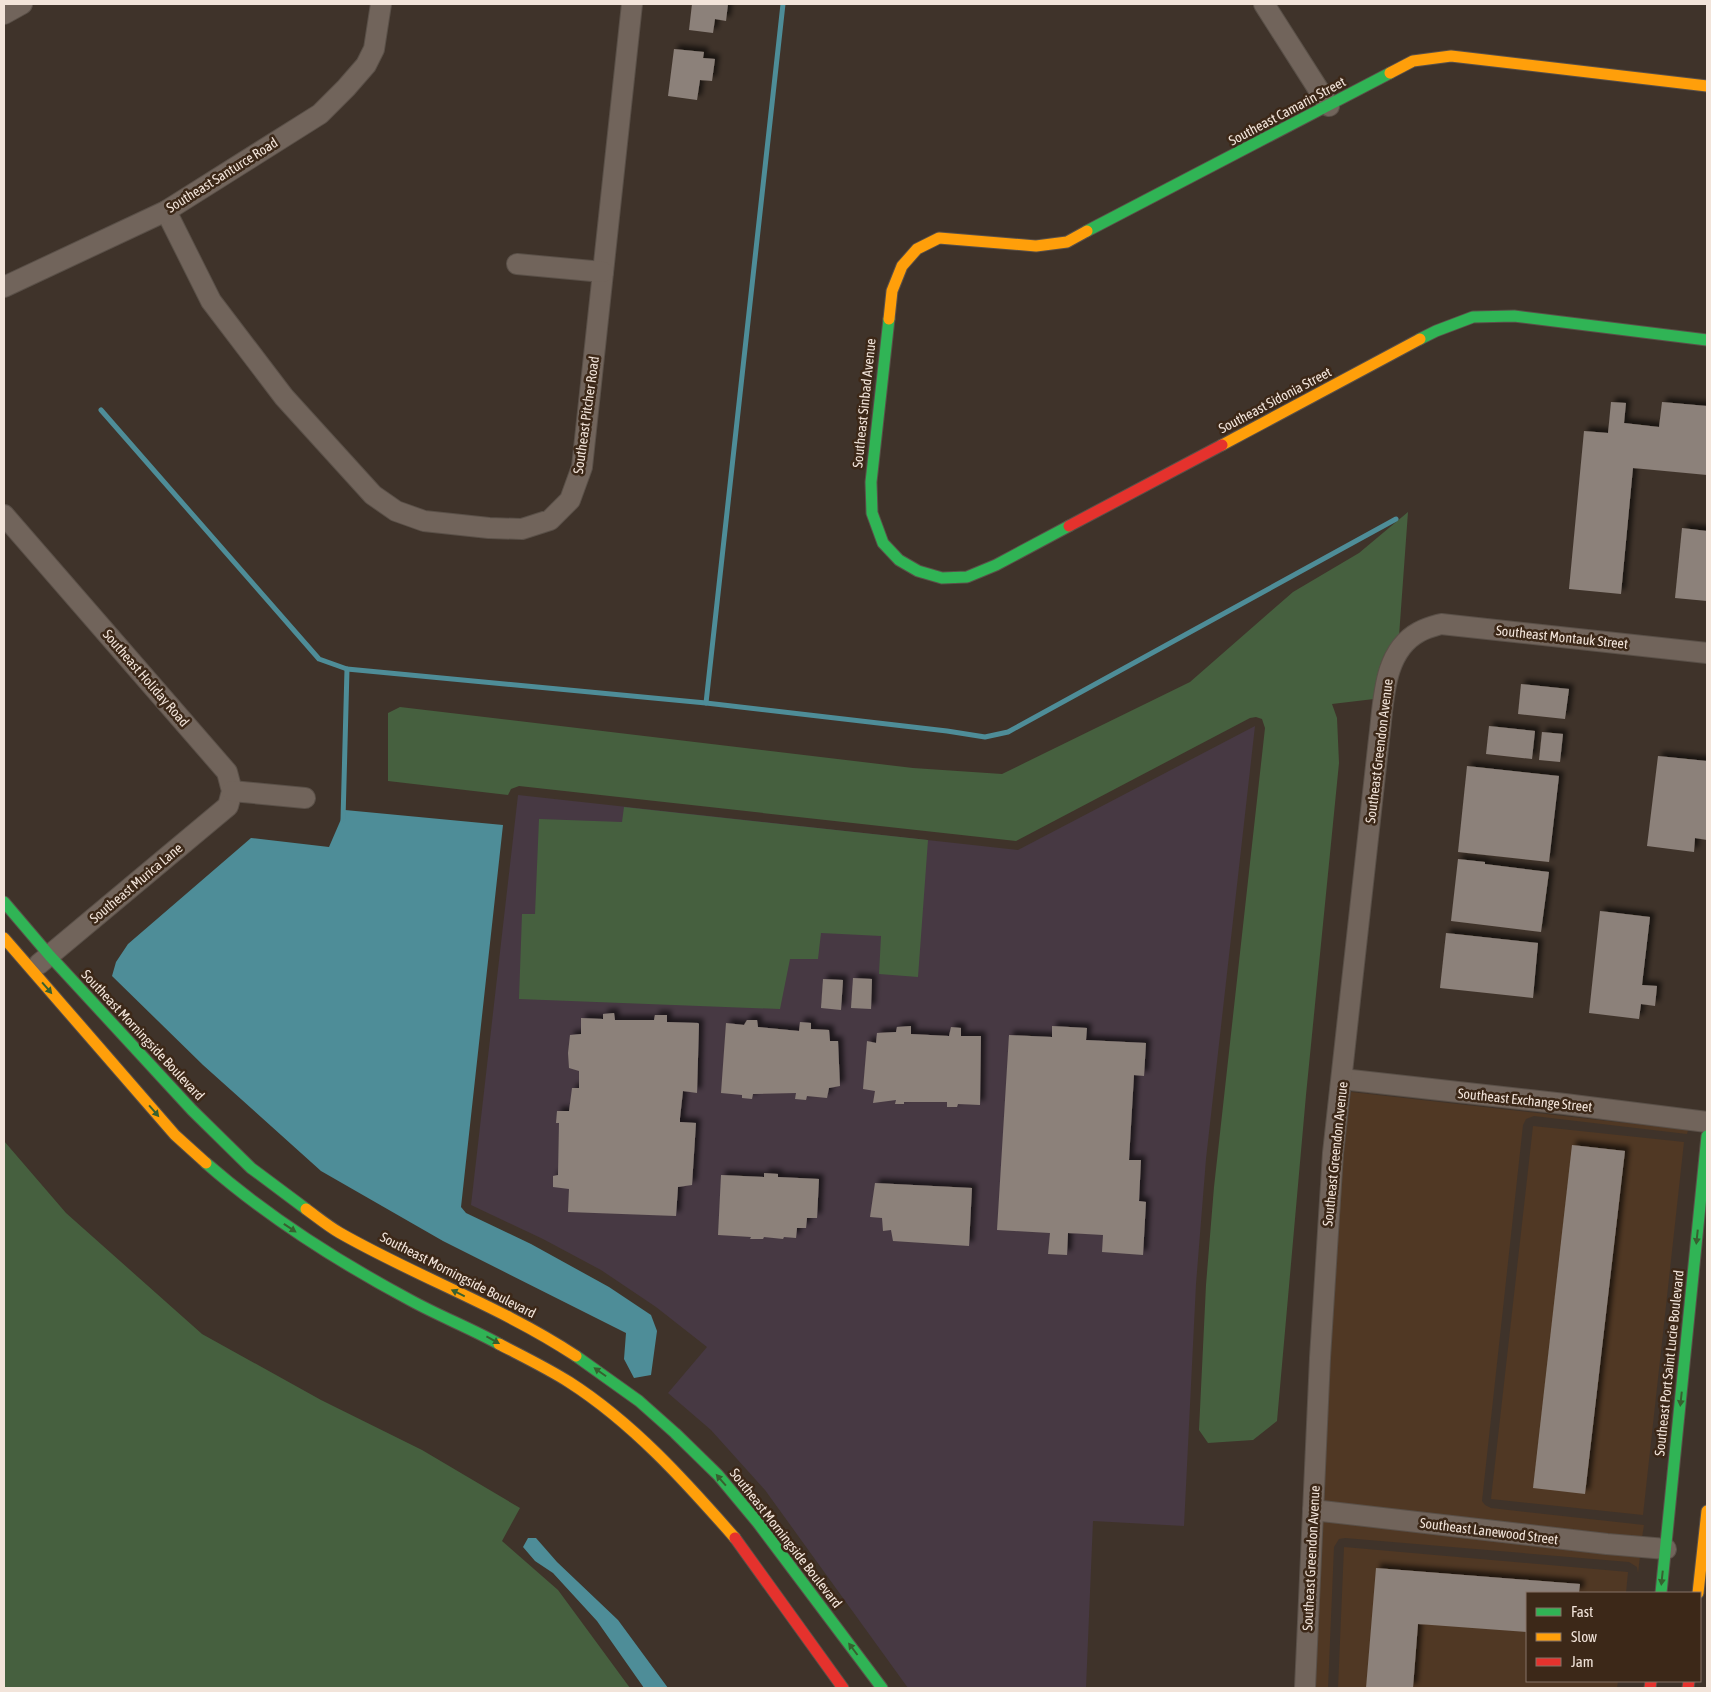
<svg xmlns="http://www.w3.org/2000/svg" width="1711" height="1692" font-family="'Asap Condensed',sans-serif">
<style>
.built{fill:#503824}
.education{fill:#473943}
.green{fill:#46603f}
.water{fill:#4e8d98}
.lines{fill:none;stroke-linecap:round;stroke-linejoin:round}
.stream{stroke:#4e8d98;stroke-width:5}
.building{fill:#8c817a;filter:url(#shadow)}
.street-casing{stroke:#5a5048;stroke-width:22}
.fast-casing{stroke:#5a5048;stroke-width:13}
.slow-casing{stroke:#5a5048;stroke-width:13}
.jam-casing{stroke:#5a5048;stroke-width:13}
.street{stroke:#71645b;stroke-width:20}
.fast{stroke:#30b455;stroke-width:11}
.slow{stroke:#ff9f0a;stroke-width:11}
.jam{stroke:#e5322d;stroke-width:11}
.oneway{fill:#376030}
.labels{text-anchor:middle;stroke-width:5;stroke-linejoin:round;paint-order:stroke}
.street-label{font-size:14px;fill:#f2e4da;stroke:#3c2818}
</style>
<defs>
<filter id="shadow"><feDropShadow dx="4.5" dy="-4.5" stdDeviation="2.5" flood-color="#0009"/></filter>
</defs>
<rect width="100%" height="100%" fill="#3f332a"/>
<!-- built -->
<g class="built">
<polygon points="1351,1092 1688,1130 1687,1134 1534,1116 1526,1119 1523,1125 1482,1501 1485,1505 1491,1508 1644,1525 1642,1538 1323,1502 1337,1241 1343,1154"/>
<polygon points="1533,1126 1684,1142 1643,1515 1491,1499"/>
<polygon points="1323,1521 1640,1556 1638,1573 1637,1567 1629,1562 1345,1538 1339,1539 1334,1547 1328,1688 1315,1688"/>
<polygon points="1344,1547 1628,1572 1626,1593 1527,1593 1527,1681 1618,1681 1617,1688 1338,1688"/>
</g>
<!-- education -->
<polygon class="education" points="1255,726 1206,1159 1196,1284 1184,1526 1093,1521 1086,1688 908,1688 765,1490 711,1430 668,1393 707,1347 656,1307 601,1270 543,1239 471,1205 518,795 1018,850"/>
<!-- green -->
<g class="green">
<path d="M1408,512L1399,636C1379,654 1378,673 1374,699L1332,704L1337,718L1339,763L1306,1095L1277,1421L1253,1440L1208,1443L1199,1430L1206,1285L1214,1187L1265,728L1262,719L1256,717L1250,718L1016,841L519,786L511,789L508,795L388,781V713L400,707L913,768L1002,774L1190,682L1293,592L1359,553Z"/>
<polygon points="624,807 928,840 918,977 879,974 881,936 821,933 818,959 790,959 780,1009 519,999 522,914 535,914 539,819 622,822"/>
<polygon points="4,1141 66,1213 202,1334 321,1400 422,1450 520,1508 502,1541 558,1590 630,1688 4,1688"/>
</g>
<!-- water -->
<g class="water">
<polygon points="345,810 503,825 461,1207 466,1213 531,1244 609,1287 651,1315 657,1331 651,1375 634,1378 624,1359 626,1333 443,1241 321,1171 203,1065 112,976 116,962 128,944 251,838 329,847"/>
<polygon points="528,1538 536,1538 557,1562 618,1620 668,1688 644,1688 597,1621 553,1573 535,1561 523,1547"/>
</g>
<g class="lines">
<!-- stream -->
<g class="stream">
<polyline points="101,410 319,659 347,669 706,703 947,731 985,737 1008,732 1396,519"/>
<polyline points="706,703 783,4"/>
<polyline points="343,820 347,669"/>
</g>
</g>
<!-- building -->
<g class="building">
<polygon points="692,4 728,4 726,21 715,19 713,33 689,30"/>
<polygon points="674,49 704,52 703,58 715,59 712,81 700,80 697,100 668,96"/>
<polygon points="1611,402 1626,403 1624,423 1659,427 1662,402 1707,406 1707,475 1633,468 1621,594 1569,589 1584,431 1608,433"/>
<polygon points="1682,528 1707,531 1707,601 1675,598"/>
<polygon points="1521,684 1569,689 1565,719 1518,714"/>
<polygon points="1489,726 1535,731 1532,759 1486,754"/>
<polygon points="1542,732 1563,734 1560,762 1539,760"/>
<polygon points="1658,756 1707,761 1707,840 1695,838 1694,852 1647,846"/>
<polygon points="1467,766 1559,776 1549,862 1458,852"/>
<polygon points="1458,859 1485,862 1485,864 1549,872 1541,932 1451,921"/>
<polygon points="1600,911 1650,917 1642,985 1657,986 1655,1006 1641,1004 1639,1019 1589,1013"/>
<polygon points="1446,933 1538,943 1533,998 1440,988"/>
<polygon points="853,978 872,979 871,1009 851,1008"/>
<polygon points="823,979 843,980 841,1010 821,1008"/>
<polygon points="614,1013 615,1020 654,1020 655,1015 667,1015 667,1022 698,1023 699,1024 697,1093 683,1091 680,1118 680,1122 696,1123 692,1185 678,1187 676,1216 568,1212 569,1189 553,1187 553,1176 558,1175 559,1123 556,1123 557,1111 569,1111 572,1088 579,1088 579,1071 569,1068 568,1053 570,1035 581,1034 581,1018 603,1019 603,1014"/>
<polygon points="747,1020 757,1020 758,1027 799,1031 800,1022 811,1023 811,1029 829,1030 830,1041 838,1041 840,1086 829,1088 827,1098 807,1096 806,1100 795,1099 796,1093 753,1094 752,1099 742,1098 742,1095 721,1093 726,1023 744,1025"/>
<polygon points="911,1026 911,1034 949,1036 951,1027 961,1028 961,1036 981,1036 980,1105 958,1104 957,1107 947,1107 947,1102 904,1102 904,1104 895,1104 896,1100 873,1103 875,1091 863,1089 867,1041 876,1043 877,1033 896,1032 897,1027"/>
<polygon points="1052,1026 1087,1028 1086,1040 1146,1043 1144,1076 1134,1075 1129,1160 1141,1160 1139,1201 1146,1202 1143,1255 1102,1252 1103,1235 1068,1233 1067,1255 1048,1254 1050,1233 997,1230 1009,1035 1052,1037"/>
<polygon points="1572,1145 1625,1151 1585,1494 1533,1488"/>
<polygon points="764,1173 778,1174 778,1177 819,1179 817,1218 807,1218 806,1228 797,1228 796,1238 784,1237 783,1239 764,1237 763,1239 750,1239 751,1237 718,1235 721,1175 764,1177"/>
<polygon points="875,1183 972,1188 969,1246 893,1241 891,1230 883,1231 882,1218 870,1217"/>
<polygon points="1376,1568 1580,1584 1579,1593 1527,1593 1527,1632 1418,1624 1413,1688 1366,1688"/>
</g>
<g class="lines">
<defs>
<g id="street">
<polyline points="1264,4 1329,106"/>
<polyline points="4,14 22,4"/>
<polyline points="166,211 211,301 284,397 373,495 396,511 424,521 489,528 522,529 550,520 570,500 582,467 632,4"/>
<polyline points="517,264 603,272"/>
<polyline points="4,287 166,211 320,114 346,88 366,65 374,49 381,4"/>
<polyline points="4,515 227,772 232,791 228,806 39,964"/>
<polyline points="232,791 305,798"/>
<polyline points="1342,1079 1565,1104 1707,1122"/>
<polyline points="1313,1510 1607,1544 1666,1549"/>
<path d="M1305,1688L1320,1358L1333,1153L1379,739C1384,703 1382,652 1419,632C1426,628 1434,626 1441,624L1707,653"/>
</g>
<g id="fast">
<polyline points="1087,231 1390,73"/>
<polyline points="889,319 871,482 872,513 883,543 899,560 918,571 942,578 967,577 996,565 1069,526"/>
<polyline points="1420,339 1436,331 1473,317 1514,316 1707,340"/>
<polyline points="4,902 50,956 192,1110 251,1168 306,1209"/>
<path d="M206,1163C269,1218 337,1261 410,1300C439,1316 470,1328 499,1344"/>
<polyline points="576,1356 639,1401 675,1433 718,1475 758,1523 882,1688"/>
<polyline points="1661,1593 1707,1136"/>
</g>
<g id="slow">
<polyline points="1390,73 1413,61 1451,56 1707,86"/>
<polyline points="889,319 892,291 902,266 917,249 939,238 1036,246 1067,242 1087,231"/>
<polyline points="1222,445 1420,339"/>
<polyline points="4,938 175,1135 206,1163"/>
<path d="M306,1209C317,1217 328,1226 340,1233C417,1277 502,1307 576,1356"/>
<path d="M499,1344C522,1356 547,1368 569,1382C633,1423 685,1481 735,1538"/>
<polyline points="1698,1593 1707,1511"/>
</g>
<g id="jam">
<polyline points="1069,526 1222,445"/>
<polyline points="735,1538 843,1688"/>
<polyline points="1650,1688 1651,1681"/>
<polyline points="1688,1688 1689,1681"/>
</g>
</defs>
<!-- street casing -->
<use href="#street" class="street-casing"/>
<!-- fast casing -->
<use href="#fast" class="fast-casing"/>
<!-- slow casing -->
<use href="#slow" class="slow-casing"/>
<!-- jam casing -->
<use href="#jam" class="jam-casing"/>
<!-- street -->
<use href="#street" class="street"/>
<!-- fast -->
<use href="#fast" class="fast"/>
<!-- slow -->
<use href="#slow" class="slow"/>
<!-- jam -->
<use href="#jam" class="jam"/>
</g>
<!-- one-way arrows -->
<defs><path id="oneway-solid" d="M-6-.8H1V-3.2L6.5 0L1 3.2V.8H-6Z" transform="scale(1.25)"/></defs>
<g class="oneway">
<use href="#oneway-solid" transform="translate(47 988) rotate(49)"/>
<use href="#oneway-solid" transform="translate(154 1111) rotate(49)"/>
<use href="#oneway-solid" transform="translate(290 1228) rotate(34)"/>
<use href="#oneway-solid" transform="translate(1697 1237) rotate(96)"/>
<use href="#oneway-solid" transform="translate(458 1293) rotate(-154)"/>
<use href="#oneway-solid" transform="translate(493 1340) rotate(29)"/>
<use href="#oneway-solid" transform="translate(600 1372) rotate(-145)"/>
<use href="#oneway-solid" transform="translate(1681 1399) rotate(96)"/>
<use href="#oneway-solid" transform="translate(721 1480) rotate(-131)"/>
<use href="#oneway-solid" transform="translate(1662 1578) rotate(96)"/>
<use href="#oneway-solid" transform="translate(853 1649) rotate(-127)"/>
</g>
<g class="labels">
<!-- street labels -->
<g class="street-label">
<text transform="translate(1287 111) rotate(-28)" y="5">Southeast Camarin Street</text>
<text transform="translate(222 175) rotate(-32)" y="5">Southeast Santurce Road</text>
<text transform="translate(1275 400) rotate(-28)" y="5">Southeast Sidonia Street</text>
<text transform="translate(864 403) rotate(-84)" y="5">Southeast Sinbad Avenue</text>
<text transform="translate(586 415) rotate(-82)" y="5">Southeast Pitcher Road</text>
<text transform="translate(1562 637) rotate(6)" y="5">Southeast Montauk Street</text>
<text transform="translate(146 678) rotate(49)" y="5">Southeast Holiday Road</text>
<text transform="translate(1379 751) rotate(-83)" y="5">Southeast Greendon Avenue</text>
<text transform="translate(136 883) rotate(-40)" y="5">Southeast Murica Lane</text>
<text transform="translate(143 1035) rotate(47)" y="5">Southeast Morningside Boulevard</text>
<text transform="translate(1525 1100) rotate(6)" y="5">Southeast Exchange Street</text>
<text transform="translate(1335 1154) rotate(-84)" y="5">Southeast Greendon Avenue</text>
<text transform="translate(458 1275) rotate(27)" y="5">Southeast Morningside Boulevard</text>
<text transform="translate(1669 1363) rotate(-84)" y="5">Southeast Port Saint Lucie Boulevard</text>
<text transform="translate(1489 1531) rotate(7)" y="5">Southeast Lanewood Street</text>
<text transform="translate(786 1538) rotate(52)" y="5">Southeast Morningside Boulevard</text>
<text transform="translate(1311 1558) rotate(-87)" y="5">Southeast Greendon Avenue</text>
</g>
</g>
<!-- border -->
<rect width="1711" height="1692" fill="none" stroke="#f2e4da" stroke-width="10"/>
<!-- legend -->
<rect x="1526" y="1592" width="175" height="90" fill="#3c2818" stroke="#857366"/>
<rect x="1536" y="1608" width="25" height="8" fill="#30b455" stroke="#857366"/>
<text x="1571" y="1617" font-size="15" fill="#f2e4da">Fast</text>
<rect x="1536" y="1633" width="25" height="8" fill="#ff9f0a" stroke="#857366"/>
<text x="1571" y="1642" font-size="15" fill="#f2e4da">Slow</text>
<rect x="1536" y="1658" width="25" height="8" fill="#e5322d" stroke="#857366"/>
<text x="1571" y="1667" font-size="15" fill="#f2e4da">Jam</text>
</svg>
